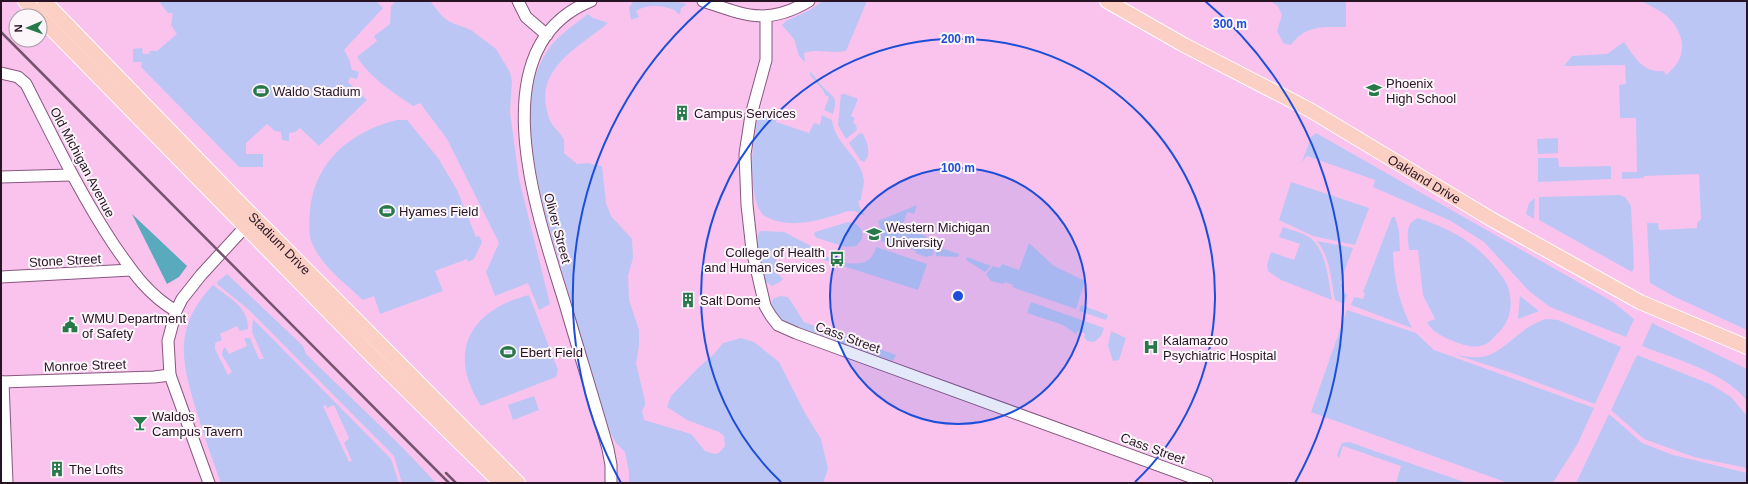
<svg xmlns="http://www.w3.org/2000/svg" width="1748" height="484" font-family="Arial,sans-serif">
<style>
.green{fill:#bbc6f4;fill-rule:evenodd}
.water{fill:#59aabc}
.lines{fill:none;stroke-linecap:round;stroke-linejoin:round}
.minor-casing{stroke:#87577e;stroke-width:13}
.major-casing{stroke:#fff;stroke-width:16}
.minor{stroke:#fff;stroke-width:11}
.major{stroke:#fbcfc4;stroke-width:14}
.rail{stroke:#75546e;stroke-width:2.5}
.ring{fill:none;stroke:#1d4ed8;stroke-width:2}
.labels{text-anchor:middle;stroke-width:4;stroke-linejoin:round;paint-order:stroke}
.poi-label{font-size:13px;fill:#271323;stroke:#fcf6fa;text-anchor:start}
.street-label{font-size:13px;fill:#271323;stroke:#fcf6fa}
.centre{fill:#1d4ed8;stroke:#fcf6fa;stroke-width:2}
.ring-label{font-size:12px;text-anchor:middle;font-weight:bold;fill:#1d4ed8;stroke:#fcf6fa;stroke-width:4;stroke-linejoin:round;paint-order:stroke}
</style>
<rect width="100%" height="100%" fill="#fac3ee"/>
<!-- green -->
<g class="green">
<polygon points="163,1 376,1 383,8 344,50 349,59 352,70 359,72 357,79 350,77 348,82 367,100 319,146 300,128 295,132 289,133 289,141 282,140 281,132 275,131 267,124 246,143 246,154 263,154 263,167 239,167 141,67 142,62 133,62 133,49 142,48 143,54 149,54 150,51 157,51 177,34 171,25 173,13 168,13 160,3"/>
<path d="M396,1H430L442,16L450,22L471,30L496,49L510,72L512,81L510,112L519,179L550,304L539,310L528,283L495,296L486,272L499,243L447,139L420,103L413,106C393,92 370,78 357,57L377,41L374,36L390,24L391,6Z"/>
<path d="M634,1H673L687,4L681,8L680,14C674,13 679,12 674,10C662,5 646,4 636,11L639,17L631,20L629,7Z"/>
<path d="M823,1H867L846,51C831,54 818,48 804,53L805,62L799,56L794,39L782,25L786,21L808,11Z"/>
<path d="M1270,1H1346V27C1323,27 1305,25 1291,45L1283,43L1277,31L1282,15L1278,6Z"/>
<path d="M1642,1H1747V330L1675,297L1650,283L1647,223H1658L1659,230L1697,228V223L1701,219L1699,174L1644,176V178L1622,179V172H1637L1636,118H1620L1619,85L1626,84L1625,65L1564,66L1572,56L1607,54L1624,42C1635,57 1642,73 1664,71L1666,75C1687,58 1687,38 1669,18C1661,10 1651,7 1642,1Z"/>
<path d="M588,14L593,18L608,23C577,49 534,68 548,115C551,127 559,130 563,138C565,141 564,149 564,153L577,164L587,163L602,166L606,203L611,216L632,239L633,258L628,276L629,300L639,330V346L636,363L645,401V406L642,410L644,420L691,434L705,451L715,454L719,453L725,446L724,436L719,432L687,420L667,407L671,396L698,368L714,354L723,343L741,338L754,342L779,362L805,413L821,439L828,469L823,483H629V472L625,452L616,443L608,428L545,213C534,165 517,94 548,50C558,35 574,25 588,14Z"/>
<path d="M810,72C815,76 817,80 821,85C832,97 839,95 833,114L824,110L829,97L825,95L823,90L810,75Z"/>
<polygon points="841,94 845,94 858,99 851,116 855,118 853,122 856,125 857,130 846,139 838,125"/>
<path d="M765,111L778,115L776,122L809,133L814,123L820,125L822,115L832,120C834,144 862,157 864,181C864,187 861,194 861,200L858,201L860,208L865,216L854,211H848C821,220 789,231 763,215C747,197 751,134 760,113Z"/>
<path d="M397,120H407L438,158L457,190L476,237L479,236L482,242L474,259L468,262L467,259L435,271L443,291L380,314L374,296L363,300C345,283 322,267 312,243C308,233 309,221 310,210C315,160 352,131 397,120Z"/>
<path d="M860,133L863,134C867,142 872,154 864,162L860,160L849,143Z"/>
<polygon points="1316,133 1613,302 1634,319 1626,337 1550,307 1529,291 1484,242 1451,221 1373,187 1375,180 1307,156 1302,162 1311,137"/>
<polygon points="1558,138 1558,153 1538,154 1537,139"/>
<polygon points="1538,158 1558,158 1559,167 1611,166 1611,179 1538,182"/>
<polygon points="1291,182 1369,208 1355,245 1313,236 1279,220"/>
<polygon points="1620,195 1625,197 1631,206 1634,267 1632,272 1539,220 1539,197"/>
<polygon points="1535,198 1534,217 1534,219 1526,214 1529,203"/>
<polygon points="917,205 914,214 907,212 902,227 926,236 925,242 932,245 934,255 926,257 915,253 916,251 905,247 904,249 881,241 881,230 878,221"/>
<path d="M1392,217H1395L1399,231L1400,251L1393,252C1394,280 1399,303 1412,328L1351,305L1354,297L1363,299L1365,293L1363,292Z"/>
<path d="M1418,218C1450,229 1472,240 1494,266C1499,273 1505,279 1508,287C1514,306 1510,323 1495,336C1491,341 1486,345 1480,346C1471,348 1461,344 1453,341C1443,337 1432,332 1427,322L1435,319L1423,295L1418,250H1409C1408,239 1404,223 1418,218Z"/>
<path d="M848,222C858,223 864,229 862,239L856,246L845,247L817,238L814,235L815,232Z"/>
<path d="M1283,227C1291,230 1301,232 1309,237C1327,250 1328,280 1332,300L1281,280L1268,271L1267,265L1271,252L1294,260L1300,244L1279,237Z"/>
<path d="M760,231L784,232L813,247L812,250C830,259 869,277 876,247L927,264L918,290L784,247L776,255L777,273L783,279L780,282L772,286L765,281C762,271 753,239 760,231Z"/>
<path d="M1317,241L1353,248L1340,283L1343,284L1341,290L1347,295L1344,304L1335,300C1331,280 1330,257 1317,241Z"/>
<polygon points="1029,243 1054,266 1085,281 1076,309 1012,287 1013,285 1005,282 1003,284 991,281 986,274 993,266 1000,268 1002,264 1019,270"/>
<polygon points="935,246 959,254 958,257 936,256"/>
<polygon points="967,257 991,266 985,272 966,260"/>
<polygon points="227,274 303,346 306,354 402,447 436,483 402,483 394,456 248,309 217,284 217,282"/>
<path d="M213,285C230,299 248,306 248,329L240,331L237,326L220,334L222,340L215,343V349L228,375L232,372L222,355L223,349L225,347L229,354L247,346L244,338H250L259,359H264L252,332L253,319L391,459L399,483H221C213,462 206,441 199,419C183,367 170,330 213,285ZM326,405L327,408L334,405L349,438L344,443L352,461L349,462L323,406Z"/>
<path d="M529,295L558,370L556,377L481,406C446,352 470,310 529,295Z"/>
<polygon points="780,296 788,297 804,322 896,355 893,361 786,323 778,316 771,306 773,299"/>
<polygon points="1520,296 1539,311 1518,319"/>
<polygon points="1031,302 1104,328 1101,336 1094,342 1087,341 1084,337 1085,334 1078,331 1076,334 1063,325 1027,313"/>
<polygon points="1081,305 1108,315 1106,320 1079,311"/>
<polygon points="1347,310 1416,333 1434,350 1594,408 1578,443 1554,481 1552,483 1508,483 1311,412"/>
<path d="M1546,319L1558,320L1621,347L1595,404L1509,372L1456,355C1464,356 1473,358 1481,357C1504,354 1520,326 1546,319Z"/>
<path d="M1652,323L1747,369V401C1725,372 1675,359 1642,346Z"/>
<polygon points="1111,331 1126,338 1119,360 1113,361 1108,346"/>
<polygon points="1637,355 1710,384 1731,397 1747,416 1747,468 1694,457 1644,439 1611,410"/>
<polygon points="534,396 539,410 513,420 508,405"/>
<polygon points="1609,414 1642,443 1673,455 1747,473 1747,483 1576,483"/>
<polygon points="1350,442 1366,448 1467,483 1396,483 1401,466 1343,446 1339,458 1337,455 1342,443"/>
</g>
<!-- water -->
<polygon class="water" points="132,214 187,266 179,277 167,284"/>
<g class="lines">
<defs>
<g id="minor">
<polyline points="518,1 526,17 547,35"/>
<path d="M591,1C476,47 539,219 565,304C579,352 594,400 608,449L611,465V483"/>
<path d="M703,1C745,15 767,26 809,1"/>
<polyline points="766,17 766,60 751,115 745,154 747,205 752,250 765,306 771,316 778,325 796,333 1207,483"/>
<path d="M1,73L18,77L26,84C54,139 80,194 114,245C132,271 148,295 176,311"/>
<polyline points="1,177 71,175"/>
<polyline points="1,277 131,270"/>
<polyline points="1,382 154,377 170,375"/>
<polyline points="3,382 7,483"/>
<polyline points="209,483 170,375 168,341 176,311 182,299 201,275 246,226"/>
</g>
<g id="major">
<polyline points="25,1 39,16"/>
<path id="s1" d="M44,1L241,204L518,483"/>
<path id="s2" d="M1107,1L1184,45L1310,110L1491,219L1640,302L1747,347"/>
<polyline points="40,17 373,357 501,483"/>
</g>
</defs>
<!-- minor casing -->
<use href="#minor" class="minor-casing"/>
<!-- major casing -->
<use href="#major" class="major-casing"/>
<!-- minor -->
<use href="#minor" class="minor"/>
<!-- major -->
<use href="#major" class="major"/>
<!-- rail -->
<g class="rail">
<polyline points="1,32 449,483"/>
<polyline points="446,473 456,483"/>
</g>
</g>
<!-- distance rings -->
<circle cx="958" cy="296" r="128" fill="#1d4ed8" fill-opacity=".12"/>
<g class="ring">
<circle cx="958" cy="296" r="128"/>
<path d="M781 482A257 257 0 1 1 1135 482"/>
<path d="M621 483A385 385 0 0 1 711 1M1205 1A385 385 0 0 1 1295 483"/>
</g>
<!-- icons -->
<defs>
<symbol id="school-bare" viewBox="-9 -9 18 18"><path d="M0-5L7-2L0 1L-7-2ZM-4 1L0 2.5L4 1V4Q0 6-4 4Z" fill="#28794a" stroke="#fcf6fa" stroke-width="2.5" paint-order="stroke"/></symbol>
<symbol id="stadium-bare" viewBox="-9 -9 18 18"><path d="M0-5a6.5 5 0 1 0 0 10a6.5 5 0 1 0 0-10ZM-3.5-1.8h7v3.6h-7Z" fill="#28794a" stroke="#fcf6fa" stroke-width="2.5" paint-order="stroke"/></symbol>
<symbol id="building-bare" viewBox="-9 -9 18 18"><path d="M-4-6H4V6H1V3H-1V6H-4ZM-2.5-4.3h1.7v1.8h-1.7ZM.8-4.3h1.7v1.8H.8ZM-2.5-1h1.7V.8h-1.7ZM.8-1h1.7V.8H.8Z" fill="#28794a" stroke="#fcf6fa" stroke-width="2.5" paint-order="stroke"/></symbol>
<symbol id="university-bare" viewBox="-9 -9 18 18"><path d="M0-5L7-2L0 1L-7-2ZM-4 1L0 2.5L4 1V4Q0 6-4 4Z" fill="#28794a" stroke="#fcf6fa" stroke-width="2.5" paint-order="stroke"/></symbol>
<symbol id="bus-bare" viewBox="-9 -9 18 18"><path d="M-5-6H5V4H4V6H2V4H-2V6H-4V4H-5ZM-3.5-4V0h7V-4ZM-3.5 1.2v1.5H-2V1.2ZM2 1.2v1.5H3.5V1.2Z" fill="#28794a" stroke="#fcf6fa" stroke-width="2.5" paint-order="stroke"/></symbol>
<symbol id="civic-bare" viewBox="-9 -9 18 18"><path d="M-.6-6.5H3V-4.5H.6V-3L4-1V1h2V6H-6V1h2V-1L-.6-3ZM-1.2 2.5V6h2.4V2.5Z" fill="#28794a" stroke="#fcf6fa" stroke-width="2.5" paint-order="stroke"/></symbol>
<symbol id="hospital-bare" viewBox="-9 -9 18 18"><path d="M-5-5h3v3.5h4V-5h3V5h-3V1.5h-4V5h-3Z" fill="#28794a" stroke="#fcf6fa" stroke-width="2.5" paint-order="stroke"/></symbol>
<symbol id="bar-bare" viewBox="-9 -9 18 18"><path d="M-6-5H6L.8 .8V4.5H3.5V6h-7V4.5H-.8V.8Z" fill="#28794a" stroke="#fcf6fa" stroke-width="2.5" paint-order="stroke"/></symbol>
</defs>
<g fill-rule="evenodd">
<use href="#school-bare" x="1363" y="79" width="22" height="22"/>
<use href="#stadium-bare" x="250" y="80" width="22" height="22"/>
<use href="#building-bare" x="671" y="102" width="22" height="22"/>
<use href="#stadium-bare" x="376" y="200" width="22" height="22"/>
<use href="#university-bare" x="863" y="223" width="22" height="22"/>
<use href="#bus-bare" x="826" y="248" width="22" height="22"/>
<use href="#building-bare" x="677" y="289" width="22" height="22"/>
<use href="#civic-bare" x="59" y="314" width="22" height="22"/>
<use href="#hospital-bare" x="1140" y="336" width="22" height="22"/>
<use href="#stadium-bare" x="497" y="341" width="22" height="22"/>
<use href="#bar-bare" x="129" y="412" width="22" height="22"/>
<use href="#building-bare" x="46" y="458" width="22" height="22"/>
</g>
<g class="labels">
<!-- poi labels -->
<g class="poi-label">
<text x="1386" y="88">Phoenix<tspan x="1386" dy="15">High School</tspan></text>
<text x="273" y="96">Waldo Stadium</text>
<text x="694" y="118">Campus Services</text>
<text x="399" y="216">Hyames Field</text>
<text x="886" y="232">Western Michigan<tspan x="886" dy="15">University</tspan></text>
<text x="825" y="257" text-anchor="end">College of Health<tspan x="825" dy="15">and Human Services</tspan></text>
<text x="700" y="305">Salt Dome</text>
<text x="82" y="323">WMU Department<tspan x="82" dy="15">of Safety</tspan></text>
<text x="1163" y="345">Kalamazoo<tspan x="1163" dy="15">Psychiatric Hospital</tspan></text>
<text x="520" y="357">Ebert Field</text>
<text x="152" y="421">Waldos<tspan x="152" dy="15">Campus Tavern</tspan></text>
<text x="69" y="474">The Lofts</text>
</g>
<!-- street labels -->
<g class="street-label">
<text transform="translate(83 162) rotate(62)" y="5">Old Michigan Avenue</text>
<text dy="5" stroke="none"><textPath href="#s2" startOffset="364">Oakland Drive</textPath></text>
<text transform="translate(558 228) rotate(75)" y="5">Oliver Street</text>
<text dy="5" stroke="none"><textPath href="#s1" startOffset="338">Stadium Drive</textPath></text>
<text transform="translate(65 260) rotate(-3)" y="5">Stone Street</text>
<text transform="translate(848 337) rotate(20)" y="5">Cass Street</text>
<text transform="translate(85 365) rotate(-2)" y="5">Monroe Street</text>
<text transform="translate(1153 448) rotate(20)" y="5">Cass Street</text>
</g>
</g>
<circle cx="958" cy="296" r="6" class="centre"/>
<g class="ring-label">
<text x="1230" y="28">300 m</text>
<text x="958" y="43">200 m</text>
<text x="958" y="172">100 m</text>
</g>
<!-- border -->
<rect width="1748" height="484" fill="none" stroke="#271323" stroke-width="4"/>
<!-- north arrow -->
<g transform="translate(28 28) rotate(268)"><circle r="19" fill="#fcf6fa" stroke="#a79ba4"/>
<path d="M0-3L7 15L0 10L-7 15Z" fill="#28794a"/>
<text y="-6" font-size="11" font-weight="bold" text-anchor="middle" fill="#271323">N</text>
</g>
</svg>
